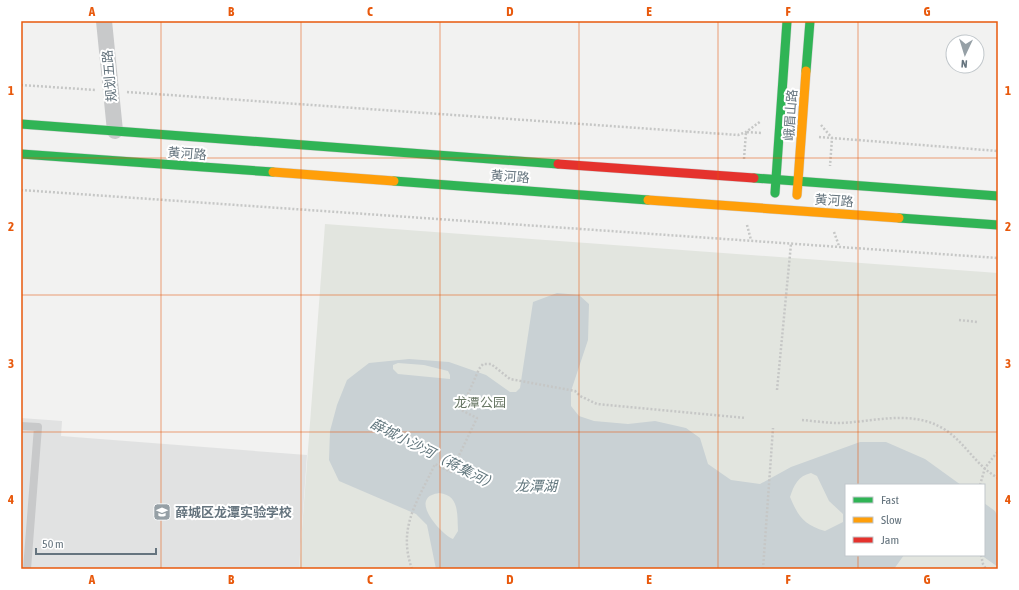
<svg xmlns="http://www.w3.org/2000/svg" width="1019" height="590" font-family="'Asap Condensed','Noto Sans SC',sans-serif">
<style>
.built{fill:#e1e2e2}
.green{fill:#e2e5df;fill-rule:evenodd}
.water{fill:#c9d1d4;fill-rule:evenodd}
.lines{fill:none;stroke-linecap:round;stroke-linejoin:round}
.fast-casing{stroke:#d0d0d1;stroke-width:10}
.slow-casing{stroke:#d0d0d1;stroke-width:10}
.jam-casing{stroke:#d0d0d1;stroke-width:10}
.path{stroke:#c6c7c6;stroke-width:2.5;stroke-dasharray:2 2;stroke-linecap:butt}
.lane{stroke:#c8c9ca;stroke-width:8}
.street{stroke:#c8c9ca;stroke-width:16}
.fast{stroke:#30b455;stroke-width:9}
.slow{stroke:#ff9f0a;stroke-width:9}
.jam{stroke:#e5322d;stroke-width:9}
.grid{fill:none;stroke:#e8590c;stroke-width:1;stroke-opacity:0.55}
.labels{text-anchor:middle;stroke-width:4;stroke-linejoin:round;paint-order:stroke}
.street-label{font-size:13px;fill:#65747e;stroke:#fff}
.park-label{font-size:13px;fill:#677663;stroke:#fff}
.poi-label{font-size:13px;font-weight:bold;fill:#65747e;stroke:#fff;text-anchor:start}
.water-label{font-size:14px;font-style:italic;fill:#60757c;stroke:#fff}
.neatline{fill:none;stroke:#e8590c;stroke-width:1.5}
.grid-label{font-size:13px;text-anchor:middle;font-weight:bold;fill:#e8590c}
</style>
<rect width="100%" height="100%" fill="#f2f2f1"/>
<!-- built -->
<polygon class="built" points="21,418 62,421 61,436 307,455 299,569 21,569"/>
<!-- green -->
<path class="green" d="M325,224L998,273V569H299ZM846,485H984V555H846Z"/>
<!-- water -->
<g class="water">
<path d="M557,293L579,295L589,304L588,340L571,391V406L579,416L594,421L628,424L655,421L686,428L700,438L708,464L731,480L760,484L791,467L860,442H886L925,459L961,485H846V555H904L894,569H436L427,525L416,514L339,481L329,460L330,431L337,405L347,380L369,363L409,359L449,362L486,375L510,392H516L520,388L533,302ZM398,363L424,365L448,371L450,375V379L398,374L393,369V365ZM811,473L817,476L829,501L843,514V522L825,531C804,525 798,516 790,497C794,485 798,476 811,473ZM439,493C460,495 457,515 458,531L453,539C443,535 422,512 426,501C428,495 434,494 439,493Z"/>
<polygon points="984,503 995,511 998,517 998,567 981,555 984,555"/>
</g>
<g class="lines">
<defs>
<g id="fast">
<polyline points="806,71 810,21"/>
<polyline points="21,124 558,164"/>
<polyline points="21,154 273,172"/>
<polyline points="754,178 998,196"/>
<polyline points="394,181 648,200"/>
<polyline points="775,193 787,21"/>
<polyline points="899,218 998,225"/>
</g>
<g id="slow">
<polyline points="273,172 394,181"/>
<polyline points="797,195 806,71"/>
<polyline points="648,200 899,218"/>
</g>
<polyline id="jam" points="558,164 754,178"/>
</defs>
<!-- fast casing -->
<use href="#fast" class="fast-casing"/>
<!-- slow casing -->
<use href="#slow" class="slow-casing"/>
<!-- jam casing -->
<use href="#jam" class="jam-casing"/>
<!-- path -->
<g class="path">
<polyline points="21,85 96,90"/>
<polyline points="127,92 738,135 746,132 761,121"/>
<polyline points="821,125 832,138 830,166"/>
<polyline points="819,137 998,151"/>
<polyline points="744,159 746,132 762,133"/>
<polyline points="21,190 998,258"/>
<polyline points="747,225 751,240"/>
<polyline points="834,232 839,246"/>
<polyline points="959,320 978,322"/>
<polyline points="777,390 791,244"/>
<path d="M802,420C814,421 827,423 839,423C875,422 911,409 944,429C965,442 976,466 998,478"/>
<polyline points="980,485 985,468 998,451"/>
<polyline points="981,555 983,564 986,569"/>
<path d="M412,569C397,527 418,501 435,464L451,472L477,418L461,410L479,369L483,364H491L510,379L575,391L580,396L597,404L746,418"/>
<polyline points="763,569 773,428"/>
</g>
<!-- lane -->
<polyline class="lane" points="21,426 38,427 27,569"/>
<!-- street -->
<polyline class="street" points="104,21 115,131"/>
<!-- fast -->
<use href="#fast" class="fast"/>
<!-- slow -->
<use href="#slow" class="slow"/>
<!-- jam -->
<use href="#jam" class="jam"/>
</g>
<!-- grid -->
<path class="grid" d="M161,21V569M301,21V569M440,21V569M579,21V569M718,21V569M858,21V485M21,158H998M21,295H998M21,432H998M858,555V569"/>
<!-- icons -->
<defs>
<symbol id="school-square" viewBox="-11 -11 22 22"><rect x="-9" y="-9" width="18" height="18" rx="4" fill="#96a0a6" stroke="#fff"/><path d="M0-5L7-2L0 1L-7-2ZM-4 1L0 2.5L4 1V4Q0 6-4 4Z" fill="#fff"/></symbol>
</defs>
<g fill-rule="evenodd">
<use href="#school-square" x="152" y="502" width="20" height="20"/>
</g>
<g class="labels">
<!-- street labels -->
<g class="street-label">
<text transform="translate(109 76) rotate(-95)" y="5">规划五路</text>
<text transform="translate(790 115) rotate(-86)" y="5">峨眉山路</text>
<text transform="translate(187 153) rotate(4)" y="5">黄河路</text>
<text transform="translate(510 176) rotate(4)" y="5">黄河路</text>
<text transform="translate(834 200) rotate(4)" y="5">黄河路</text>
</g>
<!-- park labels -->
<g class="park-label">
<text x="480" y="407">龙潭公园</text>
</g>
<!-- poi labels -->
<g class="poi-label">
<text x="175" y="517">薛城区龙潭实验学校</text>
</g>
<!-- water labels -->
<g class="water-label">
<text transform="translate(434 454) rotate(27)" y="5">薛城小沙河（蒋集河）</text>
<text x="536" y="491">龙潭湖</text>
</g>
</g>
<!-- border -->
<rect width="1019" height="590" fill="none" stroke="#ffffff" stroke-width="44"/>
<!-- legend -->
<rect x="845" y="484" width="140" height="72" fill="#ffffff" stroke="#c1c7cb"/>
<rect x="853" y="497" width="20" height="6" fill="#30b455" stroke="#c1c7cb"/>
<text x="881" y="504" font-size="12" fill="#65747e">Fast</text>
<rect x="853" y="517" width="20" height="6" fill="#ff9f0a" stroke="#c1c7cb"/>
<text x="881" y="524" font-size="12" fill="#65747e">Slow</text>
<rect x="853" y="537" width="20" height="6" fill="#e5322d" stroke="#c1c7cb"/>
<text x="881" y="544" font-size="12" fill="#65747e">Jam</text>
<!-- north arrow -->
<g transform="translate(965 54) rotate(184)"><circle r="19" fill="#ffffff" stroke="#c1c7cb"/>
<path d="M0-3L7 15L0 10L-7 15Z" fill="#96a0a6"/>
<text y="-6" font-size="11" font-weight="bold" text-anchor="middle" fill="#65747e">N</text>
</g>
<!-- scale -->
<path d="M36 548v6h120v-6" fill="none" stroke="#65747e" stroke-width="2"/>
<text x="42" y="548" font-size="12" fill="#65747e" stroke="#ffffff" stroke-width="3" paint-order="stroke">50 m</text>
<rect x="22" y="22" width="975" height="546" class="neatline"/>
<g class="grid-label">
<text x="92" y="16">A</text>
<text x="231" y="16">B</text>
<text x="370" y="16">C</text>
<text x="510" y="16">D</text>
<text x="649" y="16">E</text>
<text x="788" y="16">F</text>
<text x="927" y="16">G</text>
<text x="11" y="95">1</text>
<text x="1008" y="95">1</text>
<text x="11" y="231">2</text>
<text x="1008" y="231">2</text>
<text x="11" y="368">3</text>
<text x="1008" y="368">3</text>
<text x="11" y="504">4</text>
<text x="1008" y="504">4</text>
<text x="92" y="584">A</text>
<text x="231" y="584">B</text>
<text x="370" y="584">C</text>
<text x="510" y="584">D</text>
<text x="649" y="584">E</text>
<text x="788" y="584">F</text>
<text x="927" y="584">G</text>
</g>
</svg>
